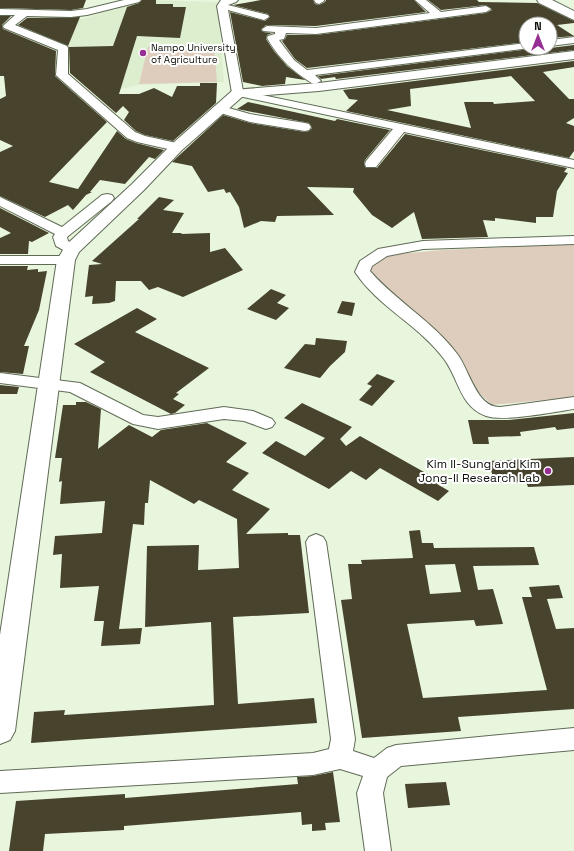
<svg xmlns="http://www.w3.org/2000/svg" width="574" height="851" font-family="'Space Grotesk',sans-serif">
<style>
.built{fill:#ddeecf}
.green{fill:#decdbd}
.building{fill:#48432d;fill-rule:evenodd}
.lines{fill:none;stroke-linecap:round;stroke-linejoin:round}
.minor-casing{stroke:#606b56;stroke-width:2}
.major-casing{stroke:#606b56;stroke-width:2}
.minor{fill:#fff;fill-rule:evenodd}
.major{fill:#fff;fill-rule:evenodd}
.poi-dot{fill:#962f94;stroke:#fff;stroke-width:1.5}
.labels{text-anchor:middle;stroke-width:4;stroke-linejoin:round;paint-order:stroke}
.far-poi-label{font-size:10px;fill:#0a0e06;stroke:#fff;text-anchor:start}
.poi-label{font-size:12px;fill:#0a0e06;stroke:#fff;text-anchor:end}
</style>
<rect width="100%" height="100%" fill="#e9f6de"/>
<!-- built -->
<polygon class="built" points="147,0 218,2 224,82 139,85 104,93 90,75 68,75 65,47 43,39 51,19 84,19 127,3"/>
<!-- green -->
<g class="green">
<polygon points="155,45 210,45 214,46 217,82 139,84 148,47"/>
<polygon points="574,244 574,397 492,405 476,390 454,349 369,272 370,265 387,255 443,250"/>
</g>
<!-- building -->
<g class="building">
<polygon points="0,0 86,0 83,8 71,10 0,8"/>
<polygon points="142,0 156,0 156,4 173,4 173,7 186,7 180,38 137,36 119,94 139,94 154,88 172,97 177,86 200,86 200,83 217,83 216,103 173,141 145,135 136,131 124,120 129,112 123,106 116,113 70,73 69,47 113,46 127,7 139,3"/>
<polygon points="261,0 313,0 315,4 319,5 325,2 326,0 414,0 426,12 316,26 266,25 261,30 263,32 272,33 267,35 266,39 274,51 287,66 305,80 286,77 285,84 262,86 243,82 230,12 265,21 270,17 268,14 233,5"/>
<polygon points="428,0 477,0 479,2 537,3 574,21 574,23 557,25 574,36 550,38 550,24 526,24 526,42 307,68 295,59 282,41 285,39 287,35 316,35 486,13 492,10 486,5 441,10"/>
<polygon points="0,16 11,16 2,25 3,29 56,51 55,76 107,122 49,182 78,189 117,131 126,139 136,143 164,150 155,159 149,157 125,184 100,180 90,192 92,192 86,195 73,210 68,205 45,217 0,196 0,152 13,146 0,140 0,99 6,96 4,76 0,76"/>
<polygon points="80,17 68,46 18,25 27,18"/>
<polygon points="574,45 574,50 336,79 335,77 321,79 318,76 530,49 531,48 550,48"/>
<path d="M574,61V67L543,72L569,99H574V118L566,123L574,126V151L569,158L346,111L358,100L349,99L343,90ZM511,76L535,101L494,104L493,102H464L471,128L387,110L411,106L410,89Z"/>
<polygon points="248,102 335,121 337,119 390,130 365,160 364,164 366,168 377,168 405,134 567,168 564,172 568,173 557,191 553,217 536,217 536,223 495,218 495,221 483,220 488,237 422,239 414,212 392,228 372,215 353,192 354,188 307,187 334,215 277,216 275,222 261,221 244,228 239,207 230,192 226,193 224,189 208,192 192,166 172,162 223,115 250,123 305,132 309,131 312,128 309,123 237,109"/>
<polygon points="159,197 174,200 163,210 184,213 172,233 182,233 181,234 210,233 210,252 225,248 243,270 183,297 158,287 149,290 141,281 116,281 115,301 109,303 92,304 93,296 85,297 89,265 102,264 92,261 139,219 137,219"/>
<polygon points="0,208 49,233 32,242 29,241 28,254 0,254 0,238 11,233 0,227"/>
<polygon points="0,266 28,266 27,270 38,269 38,272 47,271 39,310 24,346 29,346 23,374 0,372"/>
<polygon points="271,289 286,295 277,303 289,308 276,320 247,309"/>
<polygon points="342,301 355,303 352,316 337,313"/>
<polygon points="137,308 157,319 135,332 209,368 176,393 179,394 173,399 185,405 175,413 171,414 90,372 105,362 74,344"/>
<polygon points="316,338 347,341 345,352 330,366 320,378 284,368 305,344 315,345"/>
<polygon points="377,374 395,381 372,406 359,400 372,386 367,384"/>
<polygon points="0,385 19,387 17,394 0,394"/>
<polygon points="76,402 86,402 101,409 98,449 129,425 152,437 161,430 207,423 247,443 226,462 249,473 232,490 270,509 246,534 288,533 288,535 300,535 309,613 233,617 238,704 314,698 317,723 31,743 34,712 65,710 64,715 214,705 211,622 145,627 147,546 199,545 198,570 239,568 237,519 199,500 194,504 150,480 148,503 145,503 144,525 133,524 119,629 142,628 140,644 101,646 104,621 94,621 99,586 60,588 62,554 53,555 55,536 102,533 105,501 60,504 62,481 59,482 62,458 55,458 63,405 76,405"/>
<polygon points="302,403 352,427 340,439 346,446 360,436 440,481 437,484 449,491 438,501 380,468 366,480 351,471 329,489 262,453 276,441 305,456 325,438 284,418"/>
<polygon points="574,413 574,428 557,430 555,427 520,432 521,436 488,437 489,444 473,444 468,420 509,420"/>
<polygon points="574,457 574,485 528,487 526,482 495,483 488,461"/>
<path d="M420,530L422,543H433L434,548L534,547L539,565L473,566L478,590L493,589L503,624L476,626L474,620L407,624L423,698L547,690L522,597H532L529,587L559,585L563,598L547,599L556,629L574,628V709L458,717L461,731L362,738L341,600L352,599L348,564H362L361,560L413,558L409,531ZM455,564L461,592L430,594L425,565Z"/>
<polygon points="333,772 340,822 325,823 326,830 312,831 312,824 302,825 301,812 124,826 124,830 45,834 43,851 9,851 16,801 125,794 125,798 298,784 297,777 313,776"/>
<polygon points="446,782 450,805 408,808 405,784"/>
</g>
<g class="lines">
<defs>
<g id="minor">
<polygon points="124,0 141,0 139,2 87,15 71,17 27,16 15,25 67,46 68,48 68,74 135,132 145,136 181,144 183,147 181,150 177,151 137,142 127,138 58,77 56,75 58,50 4,28 3,26 15,15 0,15 0,9 71,11 87,9"/>
<polygon points="221,0 238,0 236,2 228,5 268,15 269,17 264,20 228,10 243,91 574,160 574,168 404,132 376,167 366,167 365,164 366,161 393,129 234,95 232,93 217,6"/>
<polygon points="314,0 324,0 324,1 319,4 316,3"/>
<path d="M415,0H426L441,12L486,6L491,9L486,12L316,34L286,33L284,39L279,40L294,60L307,70L526,43V48H530L315,75L321,81L315,84C310,83 308,80 304,78C288,67 277,55 267,38L268,36L275,34V32L263,31L262,29L267,26L316,28L430,13Z"/>
<polygon points="574,37 574,43 550,46 550,40"/>
<polygon points="218,105 250,114 305,123 309,124 311,127 309,130 305,131 250,122 214,111 212,109 214,107"/>
<polygon points="107,194 112,195 114,198 112,201 67,237 68,241 77,246 79,249 77,252 72,253 67,252 56,246 53,237 55,234 0,206 0,197 62,227 102,195"/>
<path d="M574,236V244L423,249L387,256L372,266L370,271C397,302 434,322 458,355C469,370 477,408 500,407L574,397V409C553,412 504,422 486,416C460,407 459,379 444,359C419,325 378,307 355,272L360,261L378,249L423,241Z"/>
<polygon points="0,256 66,256 71,257 73,260 71,263 66,264 0,264"/>
<polygon points="0,373 80,383 143,415 158,417 224,407 253,411 272,419 275,423 272,427 266,429 244,421 224,419 158,429 133,424 70,392 0,383"/>
<polygon points="316,534 323,537 326,542 355,739 353,751 374,758 387,748 396,745 574,728 574,750 401,766 387,777 383,793 391,851 365,851 357,793 363,776 340,769 313,775 0,793 0,771 313,753 329,749 331,739 306,542 309,537"/>
</g>
<g id="major">
<polygon points="537,0 552,0 574,11 574,20 539,3"/>
<polygon points="574,51 574,59 319,91 242,97 182,150 144,190 79,252 75,260 15,731 10,740 0,744 0,635 57,260 66,245 132,184 172,144 233,90 319,83"/>
</g>
</defs>
<!-- minor casing -->
<use href="#minor" class="minor-casing"/>
<!-- major casing -->
<use href="#major" class="major-casing"/>
<!-- minor -->
<use href="#minor" class="minor"/>
<!-- major -->
<use href="#major" class="major"/>
</g>
<!-- markers -->
<g class="poi-dot">
<circle cx="143" cy="53" r="4"/>
<circle cx="548" cy="471" r="4"/>
</g>
<g class="labels">
<!-- far-poi labels -->
<g class="far-poi-label">
<text x="151" y="51">Nampo University<tspan x="151" dy="12">of Agriculture</tspan></text>
</g>
<!-- poi labels -->
<g class="poi-label">
<text x="540" y="468">Kim Il-Sung and Kim<tspan x="540" dy="14">Jong-Il Research Lab</tspan></text>
</g>
</g>
<!-- north arrow -->
<g transform="translate(538 36)"><circle r="19" fill="#ffffff" stroke="#9d9f9b"/>
<path d="M0-3L7 15L0 10L-7 15Z" fill="#962f94"/>
<text y="-6" font-size="11" font-weight="bold" text-anchor="middle" fill="#0a0e06">N</text>
</g>
</svg>
